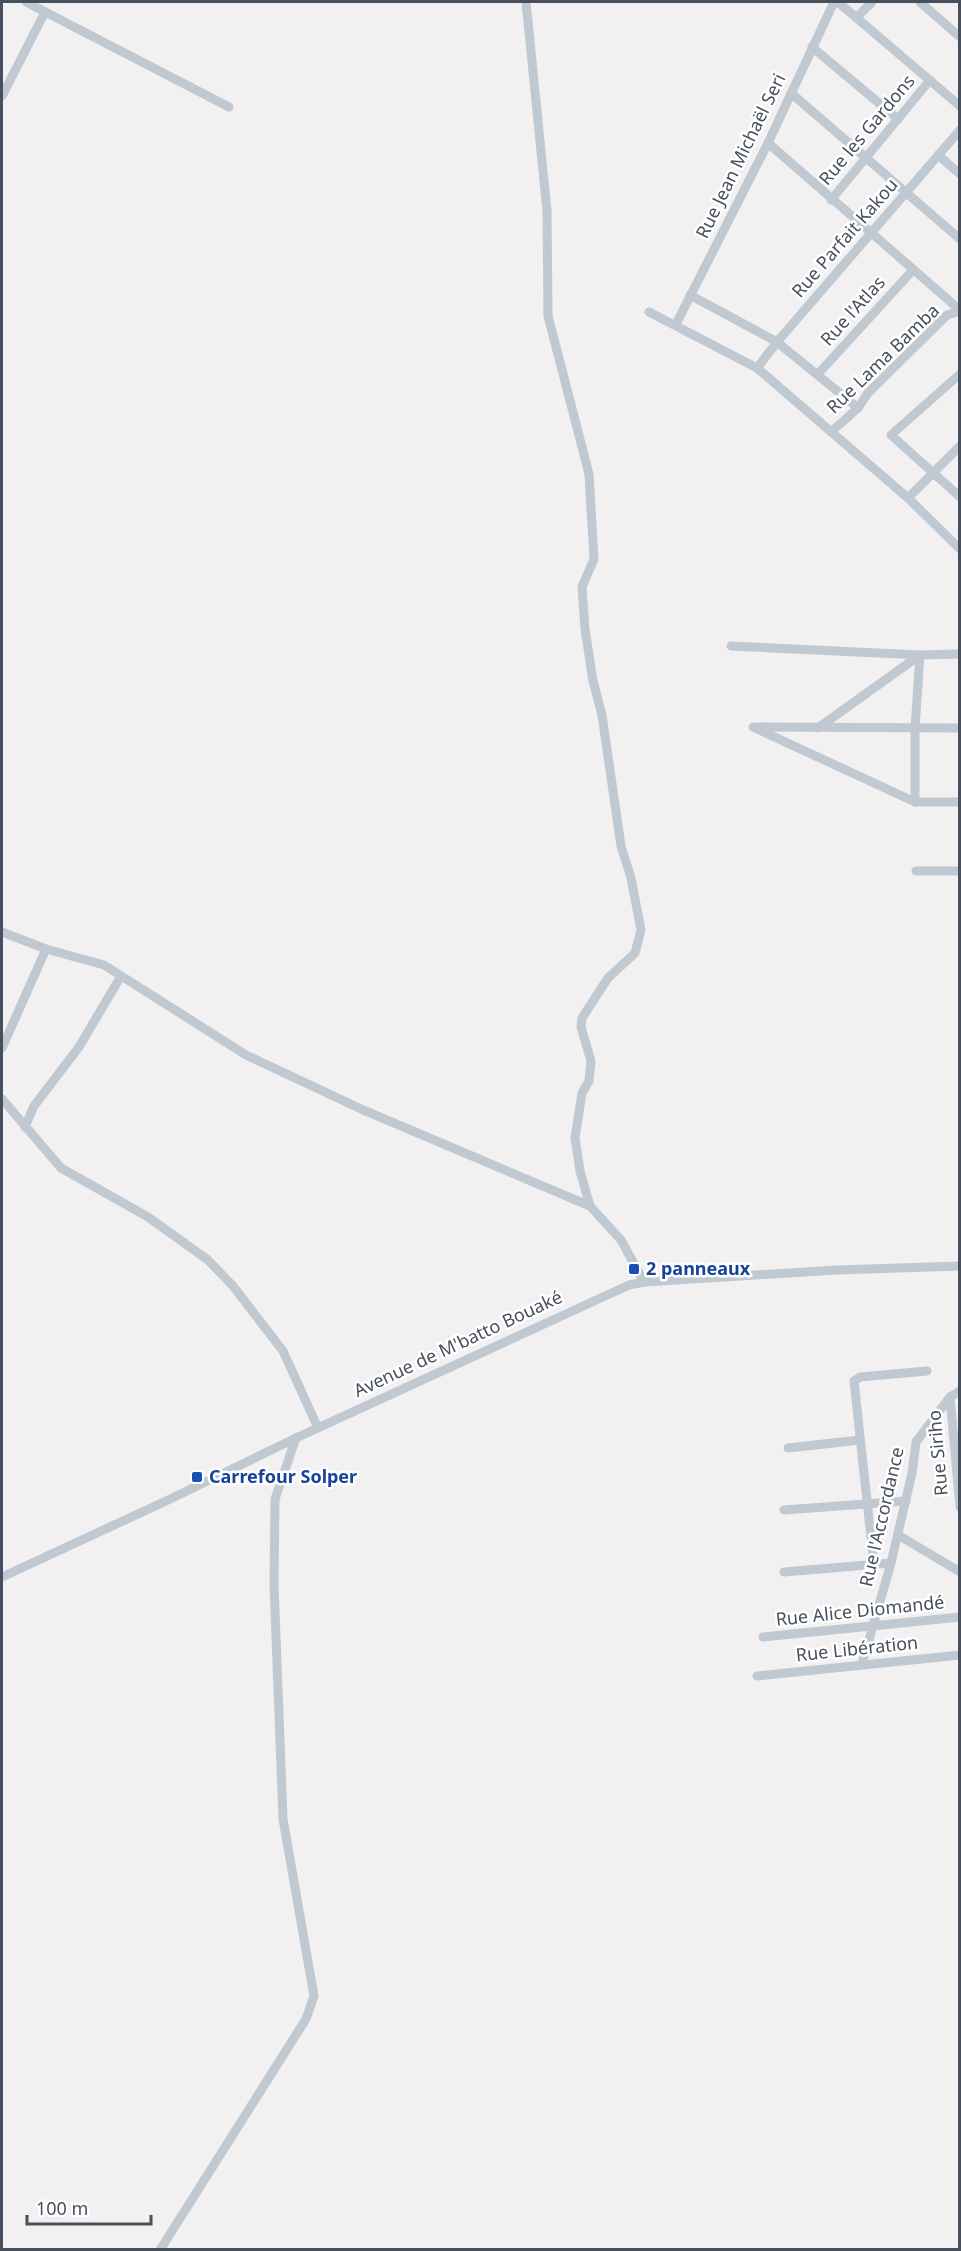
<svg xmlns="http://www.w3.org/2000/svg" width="961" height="2251" font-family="'Noto Sans',sans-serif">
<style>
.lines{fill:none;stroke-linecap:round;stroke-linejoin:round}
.minor{stroke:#c0c8d2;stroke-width:9}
.transit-dot{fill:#1a4fb4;stroke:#fff;stroke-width:2}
.labels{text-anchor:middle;stroke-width:5;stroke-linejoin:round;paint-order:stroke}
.street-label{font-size:18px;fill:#47505e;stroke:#fff}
.transit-label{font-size:18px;font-weight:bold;fill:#164399;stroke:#fff;text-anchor:start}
</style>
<rect width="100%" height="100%" fill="#f2f0f0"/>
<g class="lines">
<!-- minor -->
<g class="minor">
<polyline points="26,2 229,107"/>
<polyline points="526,2 547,211 548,316 589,474 594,559 582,587 585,629 593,681 602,715 621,846 631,878 641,930 635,953 608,978 582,1018 581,1027 591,1061 589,1081 582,1093 575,1138 580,1171 590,1206"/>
<polyline points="838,2 960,106"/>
<polyline points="920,2 960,37"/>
<polyline points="857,17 872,2"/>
<polyline points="812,47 898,119"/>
<polyline points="791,93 960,239"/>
<polyline points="2,96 45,12"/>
<polyline points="768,143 960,310"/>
<polyline points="938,155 960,174"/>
<polyline points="831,200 930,80"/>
<polyline points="690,295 777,342 858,408"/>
<polyline points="649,312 757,368 908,498 960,549"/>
<polyline points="676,324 768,143 834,2"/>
<polyline points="757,368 777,342 960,130"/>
<polyline points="818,374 913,270"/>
<polyline points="960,374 891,435 960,497"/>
<polyline points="831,432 858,408 868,393 947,315 960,311"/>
<polyline points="908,498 960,446"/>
<polyline points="731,646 920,655 960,654"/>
<polyline points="753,727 915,802 960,802"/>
<polyline points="758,727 960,728"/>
<polyline points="818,728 920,655"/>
<polyline points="915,802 915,728 920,655"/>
<polyline points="916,871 960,871"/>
<polyline points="2,932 46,949 104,965 246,1055 361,1109 590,1206 621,1240 644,1282"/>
<polyline points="2,1048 46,949"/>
<polyline points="2,1099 61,1168 148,1217 208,1260 233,1286 283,1351 318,1428"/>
<polyline points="25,1127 34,1106 79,1047 121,976"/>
<polyline points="950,1397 960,1507"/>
<polyline points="788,1448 860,1440"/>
<polyline points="784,1510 906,1501"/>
<polyline points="898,1535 960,1572"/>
<polyline points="874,1565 854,1381 860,1377 927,1371"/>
<polyline points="784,1572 891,1563"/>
<polyline points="2,1577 166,1501 296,1438 629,1285 644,1282 837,1270 960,1266"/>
<polyline points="763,1637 960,1617"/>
<polyline points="862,1664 891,1563 912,1473 916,1442 950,1397 960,1391"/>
<polyline points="757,1676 960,1655"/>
<polyline points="160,2250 306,2019 314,1996 283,1819 274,1585 275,1499 296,1438"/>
</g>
</g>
<!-- markers -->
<g class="transit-dot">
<rect x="628" y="1263" width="12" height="12" rx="3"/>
<rect x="191" y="1471" width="12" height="12" rx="3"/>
</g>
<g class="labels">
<!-- street labels -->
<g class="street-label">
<text transform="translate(867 130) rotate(-50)" y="6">Rue les Gardons</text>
<text transform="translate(741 156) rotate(-64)" y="6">Rue Jean Michaël Seri</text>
<text transform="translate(845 238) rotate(-49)" y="6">Rue Parfait Kakou</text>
<text transform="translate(853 311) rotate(-48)" y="6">Rue l'Atlas</text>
<text transform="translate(883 359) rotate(-44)" y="6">Rue Lama Bamba</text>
<text transform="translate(458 1344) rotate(-25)" y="6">Avenue de M'batto Bouaké</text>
<text transform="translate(938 1453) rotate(-95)" y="6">Rue Siriho</text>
<text transform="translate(882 1517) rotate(-77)" y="6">Rue l'Accordance</text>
<text transform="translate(860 1611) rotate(-6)" y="6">Rue Alice Diomandé</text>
<text transform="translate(857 1649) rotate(-6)" y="6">Rue Libération</text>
</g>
<!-- transit labels -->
<g class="transit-label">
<text x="646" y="1275">2 panneaux</text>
<text x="209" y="1483">Carrefour Solper</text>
</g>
</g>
<!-- border -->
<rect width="961" height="2251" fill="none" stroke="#47505e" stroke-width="6"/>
<!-- scale -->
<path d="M27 2215v9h124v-9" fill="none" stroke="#47505e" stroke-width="3"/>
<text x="36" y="2215" font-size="18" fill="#47505e" stroke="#ffffff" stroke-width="4.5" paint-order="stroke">100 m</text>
</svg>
